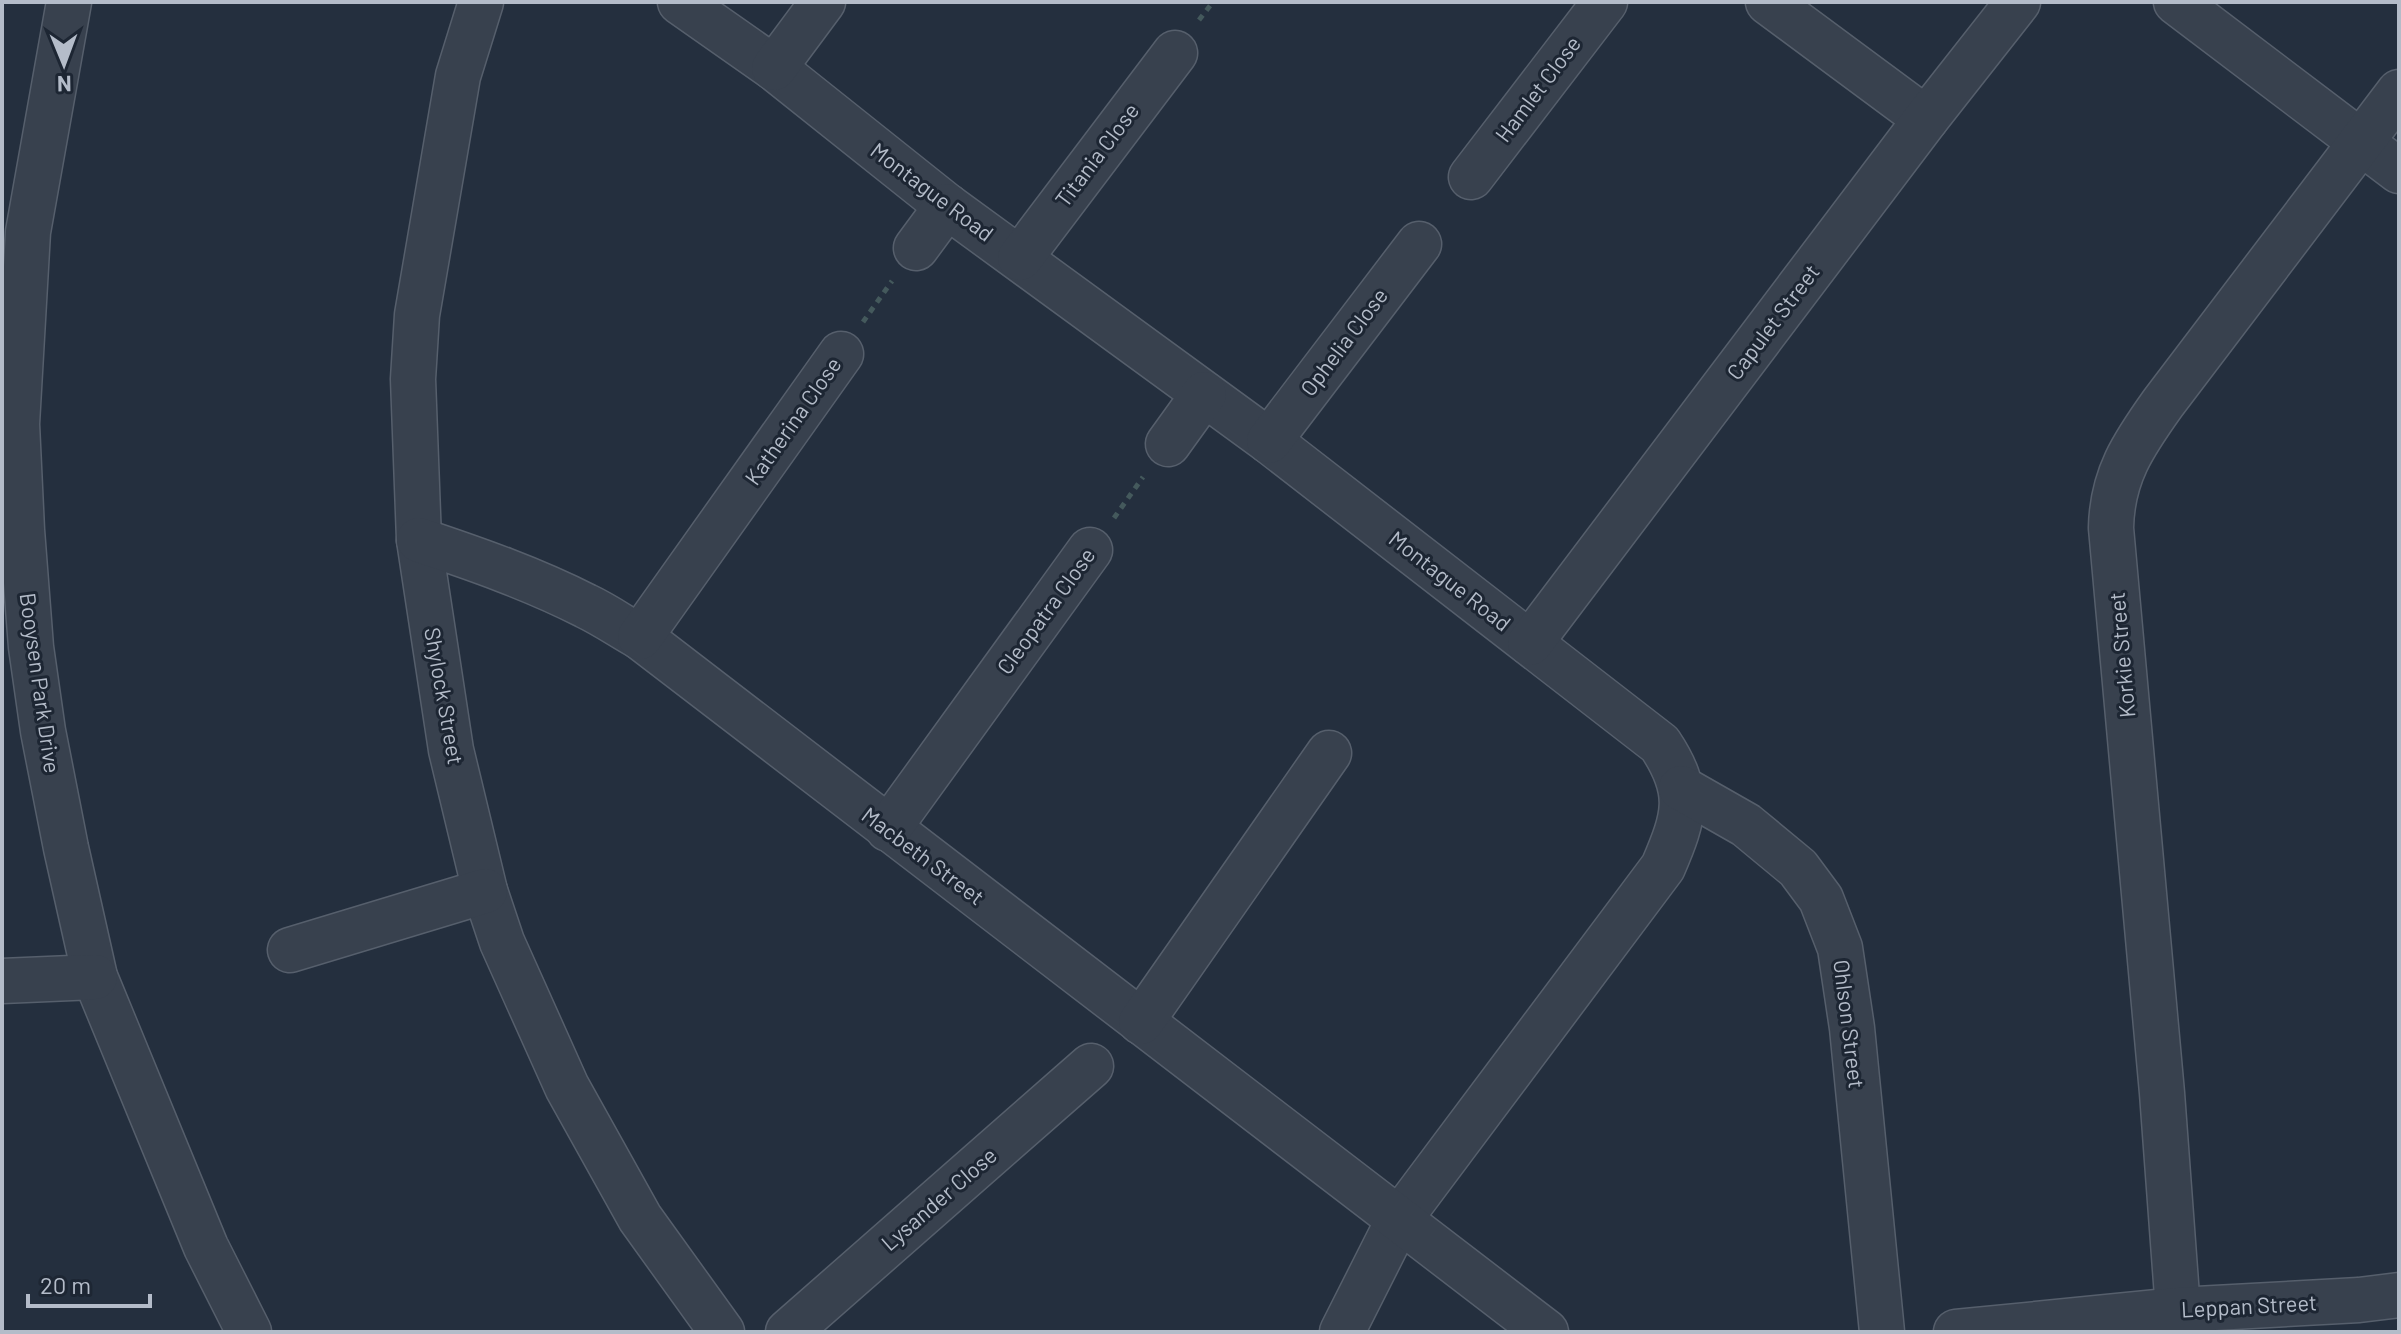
<svg xmlns="http://www.w3.org/2000/svg" width="2401" height="1334" font-family="Barlow,sans-serif">
<style>
.lines{fill:none;stroke-linecap:round;stroke-linejoin:round}
.minor-casing{stroke:#565f6c;stroke-width:47}
.path{stroke:#44595c;stroke-width:5;stroke-dasharray:6 6;stroke-linecap:butt}
.minor{stroke:#38414e;stroke-width:44}
.labels{text-anchor:middle;stroke-width:6;stroke-linejoin:round;paint-order:stroke}
.street-label{font-size:22px;fill:#b4bcc9;stroke:#1d2633}
</style>
<rect width="100%" height="100%" fill="#242f3e"/>
<g class="lines">
<defs>
<g id="minor">
<polyline points="69,2 28,232 17,424 22,530 31,647 43,731 66,848 95,977 206,1247 249,1332"/>
<polyline points="481,2 458,76 417,315 413,379 419,540 451,750 485,891 502,942 567,1087 640,1218 722,1332"/>
<path d="M680,2L774,68L947,206L1269,441L1660,744C1692,792 1685,816 1663,867L1398,1221L1342,1332"/>
<polyline points="1768,2 1926,119"/>
<polyline points="2176,2 2399,171"/>
<polyline points="774,68 823,2"/>
<polyline points="1471,177 1605,2"/>
<polyline points="916,248 947,206"/>
<polyline points="1020,258 1175,53"/>
<polyline points="1269,441 1419,244"/>
<polyline points="1168,444 1204,394"/>
<path d="M419,540C476,559 533,579 586,606C605,615 622,627 640,637L1546,1332"/>
<polyline points="640,637 841,354"/>
<polyline points="1530,643 1926,119 2018,2"/>
<polyline points="1681,788 1746,825 1798,868 1821,899 1840,948 1852,1028 1882,1332"/>
<polyline points="888,829 1090,550"/>
<polyline points="290,950 485,891"/>
<polyline points="2,981 95,977"/>
<polyline points="1141,1022 1329,753"/>
<path d="M2178,1310L2162,1093L2111,528C2112,476 2133,445 2163,403L2399,92"/>
<polyline points="788,1332 1091,1066"/>
<polyline points="1956,1332 2178,1310 2359,1300 2399,1295"/>
</g>
</defs>
<!-- minor casing -->
<use href="#minor" class="minor-casing"/>
<!-- path -->
<g class="path">
<polyline points="1199,20 1213,2"/>
<polyline points="863,322 892,281"/>
<polyline points="1114,518 1143,477"/>
</g>
<!-- minor -->
<use href="#minor" class="minor"/>
</g>
<g class="labels">
<!-- street labels -->
<g class="street-label">
<text transform="translate(1538 89) rotate(-53)" y="8">Hamlet Close</text>
<text transform="translate(1097 155) rotate(-53)" y="8">Titania Close</text>
<text transform="translate(932 192) rotate(37)" y="8">Montague Road</text>
<text transform="translate(1773 322) rotate(-53)" y="8">Capulet Street</text>
<text transform="translate(1344 342) rotate(-53)" y="8">Ophelia Close</text>
<text transform="translate(793 421) rotate(-55)" y="8">Katherina Close</text>
<text transform="translate(1450 581) rotate(38)" y="8">Montague Road</text>
<text transform="translate(1046 611) rotate(-54)" y="8">Cleopatra Close</text>
<text transform="translate(2122 655) rotate(-95)" y="8">Korkie Street</text>
<text transform="translate(40 683) rotate(82)" y="8">Booysen Park Drive</text>
<text transform="translate(444 696) rotate(80)" y="8">Shylock Street</text>
<text transform="translate(923 856) rotate(37)" y="8">Macbeth Street</text>
<text transform="translate(1849 1024) rotate(83)" y="8">Ohlson Street</text>
<text transform="translate(939 1199) rotate(-41)" y="8">Lysander Close</text>
<text transform="translate(2249 1306) rotate(-3)" y="8">Leppan Street</text>
</g>
</g>
<!-- border -->
<rect width="2401" height="1334" fill="none" stroke="#b4bcc9" stroke-width="8"/>
<!-- north arrow -->
<g transform="translate(64 64) rotate(179)" stroke="#1d2633" stroke-width="6" paint-order="stroke">
<path d="M0-6L14 30L0 20L-14 30Z" fill="#b4bcc9"/>
<text y="-12" font-size="22" font-weight="bold" text-anchor="middle" fill="#b4bcc9">N</text>
</g>
<!-- scale -->
<path d="M28 1294v12h122v-12" fill="none" stroke="#b4bcc9" stroke-width="4"/>
<text x="40" y="1294" font-size="24" fill="#b4bcc9" stroke="#1d2633" stroke-width="6" paint-order="stroke">20 m</text>
</svg>
